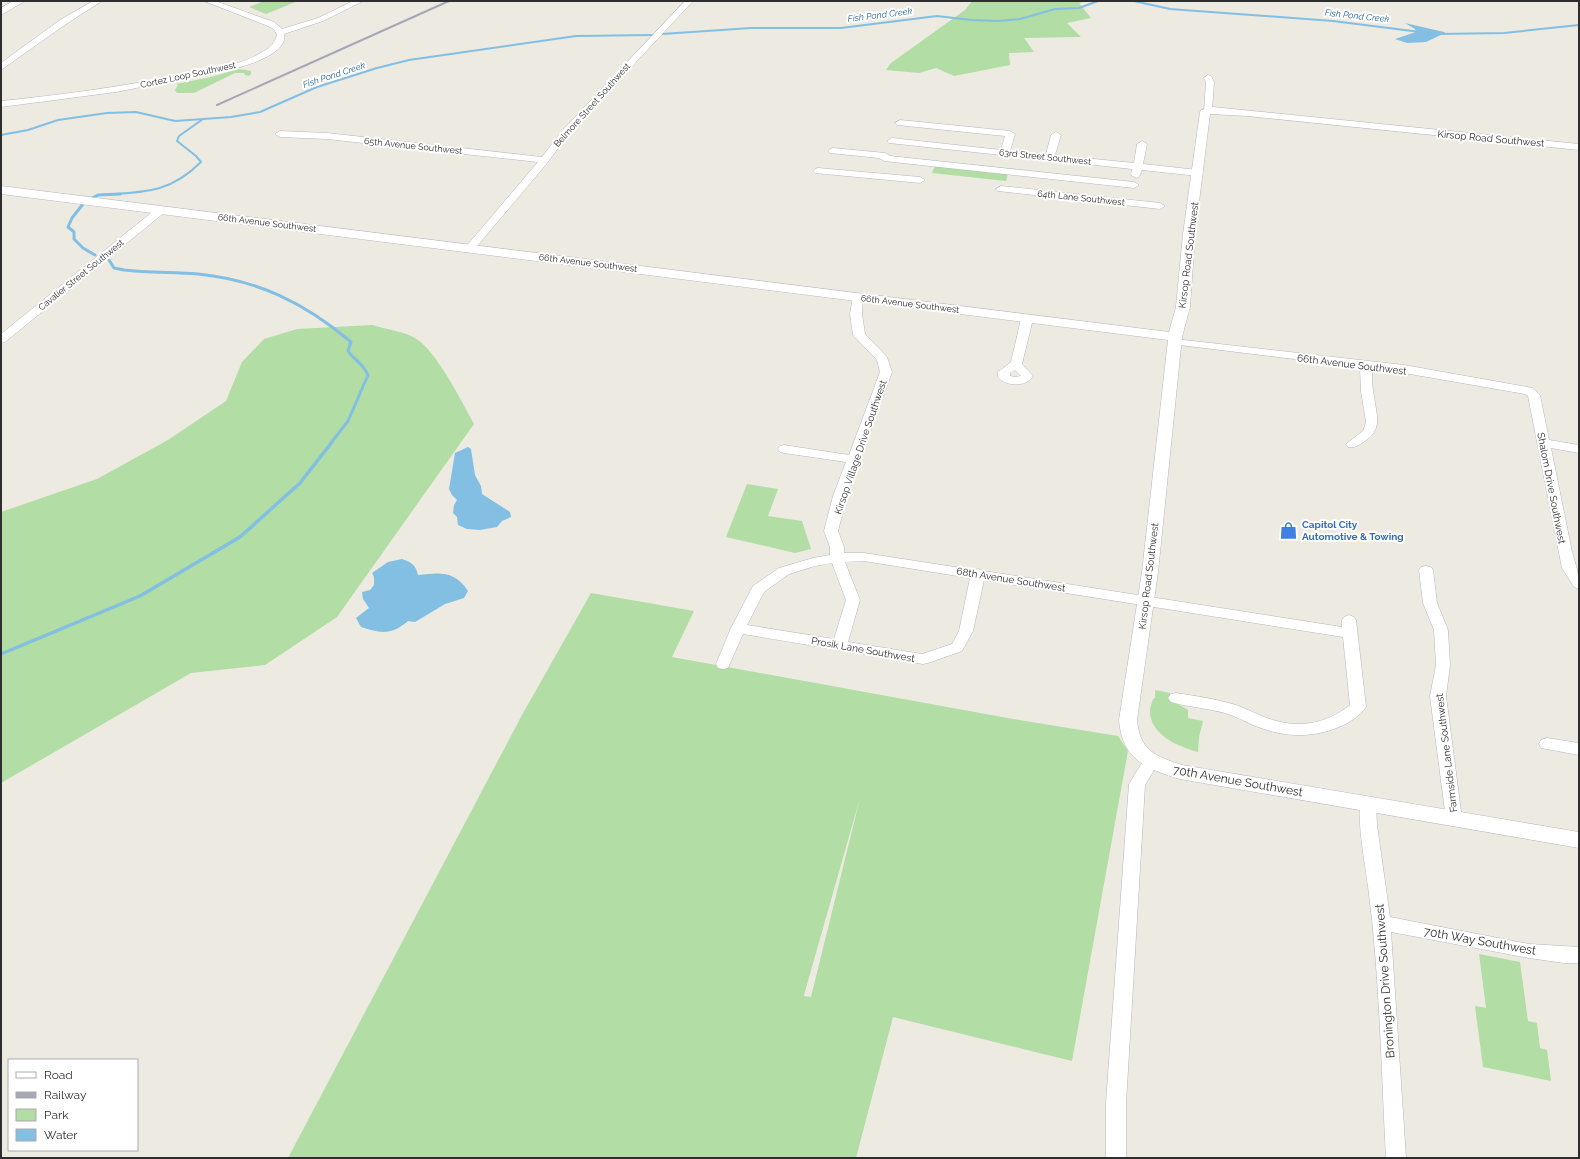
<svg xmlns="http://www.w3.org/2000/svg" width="1580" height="1159" font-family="Raleway,sans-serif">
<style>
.green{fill:#b2dda5;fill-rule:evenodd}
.water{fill:#82bfe3}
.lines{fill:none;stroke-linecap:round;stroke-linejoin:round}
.stream-far2{stroke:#82bfe3;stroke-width:2}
.stream-far1{stroke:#82bfe3;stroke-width:3}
.stream{stroke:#82bfe3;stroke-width:3.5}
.minor-casing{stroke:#b6b7c0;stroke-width:1}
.tertiary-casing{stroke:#b6b7c0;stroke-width:1}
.minor{fill:#fff;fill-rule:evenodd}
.tertiary{fill:#fff;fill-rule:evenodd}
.rail{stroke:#a5a6b6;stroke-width:2}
.labels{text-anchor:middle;stroke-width:4;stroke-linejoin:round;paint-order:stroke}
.far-water-label{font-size:9px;font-style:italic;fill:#1d5e93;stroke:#fff}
.far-street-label{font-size:9px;fill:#2e2e2e;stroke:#fff}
.street-label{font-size:10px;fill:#2e2e2e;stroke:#fff}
.shop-label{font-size:10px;font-weight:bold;fill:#366cbe;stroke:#fff;text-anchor:start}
.near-street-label{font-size:12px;fill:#2e2e2e;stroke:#fff}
</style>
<rect width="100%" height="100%" fill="#edeae2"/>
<!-- green -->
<g class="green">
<polygon points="264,1 298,1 266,14 249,7"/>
<polygon points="972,1 1088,1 1079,3 1091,18 1067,23 1081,37 1024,38 1034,52 1009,53 1010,65 954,76 936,68 919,73 886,70 891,63 965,10"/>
<polygon points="239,69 251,71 251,74 249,76 245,75 244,73 235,73 194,93 177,93 175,90 178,85 176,84 211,77"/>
<polygon points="935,166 1008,174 1006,181 932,173"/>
<path d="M373,325C384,329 406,332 415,338C436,350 462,402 474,424L337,617L265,665L191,673L1,783V512L97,479L168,440L226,401L242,362L264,339L297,329Z"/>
<polygon points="747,484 778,489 768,516 802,521 811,549 795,553 726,537"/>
<path d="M591,593L694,611L672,657L1013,719L1118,736L1128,751L1072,1061L893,1017L856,1158H288L522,715ZM860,798L811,997L804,996V995Z"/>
<path d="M1155,690L1170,693V702L1178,704L1188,710V718L1203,721L1199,737L1198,752C1179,747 1150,735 1150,711C1150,707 1152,703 1153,699L1155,698Z"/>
<polygon points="1479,954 1520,962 1528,1021 1537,1023 1540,1048 1547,1050 1551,1081 1483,1067 1475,1006 1486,1008"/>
</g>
<!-- water -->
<g class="water">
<polygon points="1405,23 1444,32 1445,33 1426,42 1407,43 1395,39 1416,32 1415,29"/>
<polygon points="468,447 471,449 475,475 481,486 482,494 510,512 511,517 502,521 497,527 480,530 467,529 458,525 457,517 453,513 454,505 457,500 452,495 449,489 455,453"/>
<path d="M402,559C411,562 416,565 418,575C440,573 454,570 468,591L464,598L445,604L415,622L408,621C391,636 380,633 361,627L356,618L369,608L363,599L362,592L370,590L374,585V577L372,573L388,562Z"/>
</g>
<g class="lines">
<!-- stream-far2 -->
<g class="stream-far2">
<polyline points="1134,1 1170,9 1333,21 1420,32"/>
<polyline points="662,34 751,28 841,28 937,16 971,20 998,21 1020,19 1055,9 1079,8 1098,1"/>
<polyline points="1439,34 1504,33 1579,25"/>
<polyline points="1,135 28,130 58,120 107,113 136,112 175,121 231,117 260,112 317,87 377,68 409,60 576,36 652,35"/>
<path d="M100,195C143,192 169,194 201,162L196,156L177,141L179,136L203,119"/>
</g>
<!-- stream-far1 -->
<g class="stream-far1">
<polyline points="92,198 98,195 120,194"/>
<polyline points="83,204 72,218 68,227 74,232 74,239 83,248 95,255"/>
<path d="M109,260L114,268L124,270C149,273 173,272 198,274C258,280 305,303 351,342L348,351C355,361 363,363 368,375L348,421L331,443"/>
</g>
<!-- stream -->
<polyline class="stream" points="1,654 140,596 240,537 300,483 332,442"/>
<defs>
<g id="minor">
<polygon points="93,1 102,1 66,24 1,70 1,63 60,20"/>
<path d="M204,1H215L274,22L282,29L318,18L353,1H363L323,21L284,34C288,53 251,64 237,68L116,92L1,107V101C61,95 120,87 180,75C208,70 239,67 264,51C271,47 275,43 277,35L274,29L268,26Z"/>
<polygon points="685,1 693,1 567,136 548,162 473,251 469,252 464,249 538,162 327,139 280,137 275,134 280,131 327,133 542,157 561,132"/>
<polygon points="1208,75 1211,76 1214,82 1212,111 1208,114 1204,111 1206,82 1204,78"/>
<polygon points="900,120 1010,131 1015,134 1010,151 1046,154 1051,135 1056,132 1061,135 1055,155 1134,163 1137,144 1142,141 1147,144 1143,164 1198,170 1203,173 1198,176 1142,170 1139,177 1136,178 1131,175 1132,169 889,143 887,141 892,138 1001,150 1005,136 897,125 895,123"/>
<polygon points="833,148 885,153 890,156 1134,182 1139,185 1134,188 884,161 879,158 830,153 828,151 830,149"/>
<polygon points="818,168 920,177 925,180 920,183 815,173 813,171 815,169"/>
<polygon points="1001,186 1160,203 1165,206 1160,209 998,191 996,189"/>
<polygon points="161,207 165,208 166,210 165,212 5,342 1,343 1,334 157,208"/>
<path d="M858,294L863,297L862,314L865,334L887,357L892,372L847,496L838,531L844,547V553H864L974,570L978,569L984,571L1342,627V620L1344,617L1349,615L1354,617L1356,620L1366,707C1360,716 1349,723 1339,727C1310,739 1282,737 1253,725C1244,721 1235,716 1225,713C1207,708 1188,707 1171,702L1168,698L1171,694L1176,693C1196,696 1216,699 1236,705C1247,709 1256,714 1267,718C1297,729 1325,725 1350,705L1343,637L984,580L973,631L962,651L928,663L923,664L743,634L728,668L723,669L718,668L716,664L731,628L753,586L779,568L813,558L830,555V547L824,531L833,496L846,462L784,453L780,452L778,449L780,446L784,445L849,455L880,372L877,360L853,335L850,314L853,297ZM864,561L970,578L959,631L952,644L922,654L848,642L860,600L845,562ZM832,563L846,600L834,639L747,625L764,592L789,574L815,566Z"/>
<path d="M1027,316L1033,319L1022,364L1033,376C1027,387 1006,387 998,377V372L1011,362L1021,319ZM1015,370L1021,376L1015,377L1010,376V373Z"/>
<path d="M1175,339L1404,365L1533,388L1540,395L1549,440L1579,445V453L1551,448L1572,552C1576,566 1579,573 1579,589L1574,587L1562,568L1528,396L1525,394L1404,373L1372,369C1372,378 1372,387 1374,397C1377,417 1383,431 1362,443C1357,446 1354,448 1348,447L1346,444L1363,431L1366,422L1361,391L1360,367L1171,344L1169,342L1171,340Z"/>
<polygon points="1426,566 1431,567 1433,570 1437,603 1448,630 1450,665 1446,696 1462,819 1460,823 1454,825 1448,823 1446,819 1430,696 1436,665 1434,630 1423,603 1419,570 1421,567"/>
<polygon points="1547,738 1579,743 1579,755 1541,748 1539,744 1541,740"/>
<polygon points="1151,756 1157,758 1159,762 1145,785 1126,1103 1126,1158 1106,1158 1106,1103 1129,784 1145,758"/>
<path d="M1368,798L1374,800L1376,804L1377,825L1390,917L1529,944L1579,947V963H1564L1529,958L1391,932L1406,1158H1386C1381,1068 1380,976 1368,886C1366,869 1355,812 1362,800Z"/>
</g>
<g id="tertiary">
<polygon points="13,1 25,1 1,15 1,8"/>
<path d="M1213,107L1579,144V150L1247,116L1210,114L1195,234L1190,307L1182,337L1158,572L1137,720C1140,751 1155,756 1182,765L1579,832V848L1180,779C1146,769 1122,759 1119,720L1142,572L1168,340L1,194V186L1169,332L1176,307L1183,234L1200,112L1201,110Z"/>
</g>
</defs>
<!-- minor casing -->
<use href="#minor" class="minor-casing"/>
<!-- tertiary casing -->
<use href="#tertiary" class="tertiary-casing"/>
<!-- minor -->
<use href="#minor" class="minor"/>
<!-- tertiary -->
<use href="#tertiary" class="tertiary"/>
<!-- rail -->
<polyline class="rail" points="217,105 449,1"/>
</g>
<!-- icons -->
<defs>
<symbol id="shop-bare" viewBox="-9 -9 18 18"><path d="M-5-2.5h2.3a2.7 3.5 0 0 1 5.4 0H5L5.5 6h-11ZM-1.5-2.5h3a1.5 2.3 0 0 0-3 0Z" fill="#3f7fe0" stroke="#fff" stroke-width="2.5" paint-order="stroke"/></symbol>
</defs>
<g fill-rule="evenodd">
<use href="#shop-bare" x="1276" y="518" width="25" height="25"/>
</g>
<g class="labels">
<!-- far-water labels -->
<g class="far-water-label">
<text transform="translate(880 15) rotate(-7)" y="3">Fish Pond Creek</text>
<text transform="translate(1357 16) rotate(6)" y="3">Fish Pond Creek</text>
<text transform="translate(334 75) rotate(-18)" y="3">Fish Pond Creek</text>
</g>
<!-- far-street labels -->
<g class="far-street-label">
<text transform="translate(188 75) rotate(-12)" y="3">Cortez Loop Southwest</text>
<text transform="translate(592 105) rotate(-48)" y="3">Belmore Street Southwest</text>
<text transform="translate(413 146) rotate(6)" y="3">65th Avenue Southwest</text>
<text transform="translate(1045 157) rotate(6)" y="3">63rd Street Southwest</text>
<text transform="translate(1081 198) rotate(6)" y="3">64th Lane Southwest</text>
<text transform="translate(267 223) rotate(7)" y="3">66th Avenue Southwest</text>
<text transform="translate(588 263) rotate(7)" y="3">66th Avenue Southwest</text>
<text transform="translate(81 275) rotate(-39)" y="3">Cavalier Street Southwest</text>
<text transform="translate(910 304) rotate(7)" y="3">66th Avenue Southwest</text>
</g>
<!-- street labels -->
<g class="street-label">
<text transform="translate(1491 138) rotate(5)" y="4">Kirsop Road Southwest</text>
<text transform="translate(1188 255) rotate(-83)" y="4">Kirsop Road Southwest</text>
<text transform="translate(1352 364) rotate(7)" y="4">66th Avenue Southwest</text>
<text transform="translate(860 447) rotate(-71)" y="4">Kirsop Village Drive Southwest</text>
<text transform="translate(1552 488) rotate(79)" y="4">Shalom Drive Southwest</text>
<text transform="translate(1148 576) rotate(-83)" y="4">Kirsop Road Southwest</text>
<text transform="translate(1011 579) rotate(9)" y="4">68th Avenue Southwest</text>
<text transform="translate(863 649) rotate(10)" y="4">Prosik Lane Southwest</text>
<text transform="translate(1446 753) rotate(-97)" y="4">Farmside Lane Southwest</text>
</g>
<!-- shop labels -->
<g class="shop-label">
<text x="1302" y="528">Capitol City<tspan x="1302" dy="12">Automotive &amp; Towing</tspan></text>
</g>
<!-- near-street labels -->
<g class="near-street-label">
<text transform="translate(1238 781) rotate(10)" y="4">70th Avenue Southwest</text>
<text transform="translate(1480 941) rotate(10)" y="4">70th Way Southwest</text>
<text transform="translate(1385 981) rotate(-94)" y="4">Bronington Drive Southwest</text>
</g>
</g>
<!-- border -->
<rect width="1580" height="1159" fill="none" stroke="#2e2e2e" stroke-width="4"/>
<!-- legend -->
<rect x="8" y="1059" width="130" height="92" fill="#ffffff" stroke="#ababab"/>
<rect x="16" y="1072" width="20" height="6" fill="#ffffff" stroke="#ababab"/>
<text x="44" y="1079" font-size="12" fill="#2e2e2e">Road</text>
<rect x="16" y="1092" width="20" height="6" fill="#a5a6b6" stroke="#ababab"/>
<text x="44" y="1099" font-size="12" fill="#2e2e2e">Railway</text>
<rect x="16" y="1109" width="20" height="12" fill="#b2dda5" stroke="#ababab"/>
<text x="44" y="1119" font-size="12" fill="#2e2e2e">Park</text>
<rect x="16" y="1129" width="20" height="12" fill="#82bfe3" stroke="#ababab"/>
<text x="44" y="1139" font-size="12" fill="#2e2e2e">Water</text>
</svg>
